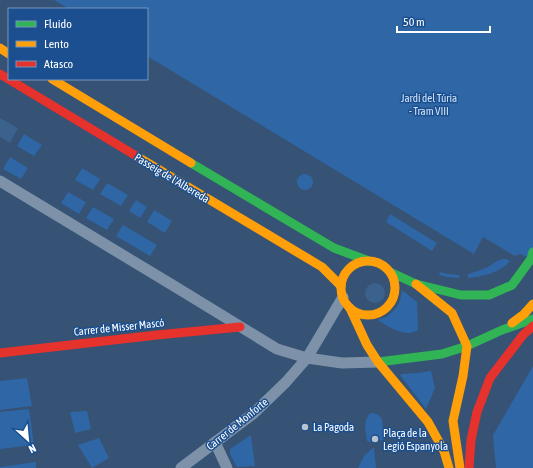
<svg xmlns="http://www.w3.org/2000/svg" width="533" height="468" font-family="'Asap Condensed',sans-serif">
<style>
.green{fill:#2f66a5}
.water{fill:#3b618d}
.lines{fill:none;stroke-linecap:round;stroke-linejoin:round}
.street{stroke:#7d92a8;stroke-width:11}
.fast{stroke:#30b455;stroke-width:9}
.slow{stroke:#ff9f0a;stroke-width:9}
.jam{stroke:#e5322d;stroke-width:9}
.poi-dot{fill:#b9c2ce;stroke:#1b4f8f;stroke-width:1.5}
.labels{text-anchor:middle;stroke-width:3;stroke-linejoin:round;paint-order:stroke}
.park-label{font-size:11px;fill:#cfe3fa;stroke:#1b4f8f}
.street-label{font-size:11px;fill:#fff;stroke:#1b4f8f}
.poi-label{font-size:11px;fill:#fff;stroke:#1b4f8f;text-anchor:start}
</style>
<rect width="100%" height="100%" fill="#365274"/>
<!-- green -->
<g class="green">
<polygon points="54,0 533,0 533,260 520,254 515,256 483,237 474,254 147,56 147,9 69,9"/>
<polygon points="24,134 42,145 34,156 17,146"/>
<polygon points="10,157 28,168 21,179 3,169"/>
<polygon points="82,168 100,179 93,190 75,180"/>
<circle cx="305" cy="182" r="8"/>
<polygon points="107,183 128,195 121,206 100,194"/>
<polygon points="68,192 86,202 79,214 61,203"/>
<polygon points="136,200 147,207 140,218 129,211"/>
<polygon points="93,207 114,219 107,230 86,218"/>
<polygon points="154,210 172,221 165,233 147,222"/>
<polygon points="390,214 437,243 432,251 386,222"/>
<polygon points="123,225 157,245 150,256 116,236"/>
<path d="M503,259H506L510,261C500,273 482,277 468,278V274C475,272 481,270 488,267C493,264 497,260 503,259Z"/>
<polygon points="440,272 449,274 459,275 460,278 447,277 439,275"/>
<path d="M402,290L417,302L418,330C415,331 412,333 409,333C400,334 385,325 378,320L379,319C388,318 397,309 400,300C401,297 401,293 402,290Z"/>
<polygon points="533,366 533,468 496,468 493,435"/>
<polygon points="431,371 435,388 426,409 400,375 402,374 418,373"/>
<polygon points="27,378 32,406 0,410 0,381"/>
<polygon points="29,409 34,445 0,449 0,412"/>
<polygon points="87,411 91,429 75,433 70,412"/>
<path d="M371,413C375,413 380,415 382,419L384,438L383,440L369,442L367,441C366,432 362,420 371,413Z"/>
<polygon points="251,435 255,466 237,467 230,454 230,449"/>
<polygon points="99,438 109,458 92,468 78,445"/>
<polygon points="374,447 376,468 358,468 364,456"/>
<polygon points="36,462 36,468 0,468 0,467"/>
</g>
<!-- water -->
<g class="water">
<polygon points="0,118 18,128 10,143 0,137"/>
<circle cx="375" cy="293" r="10"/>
</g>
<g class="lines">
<!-- street -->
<g class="street">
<polyline points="0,181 174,286 277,349 307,358 342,363 378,362"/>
<polyline points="215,442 227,468"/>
<polyline points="181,468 254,413 286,382 307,358 343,297"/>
</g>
<!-- fast -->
<g class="fast">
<polyline points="191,163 334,248 369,261"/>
<polyline points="390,272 416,284 461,295 489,295 512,285 531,259 533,252"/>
<polyline points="378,362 442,354 467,346 502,330 533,319"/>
</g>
<!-- slow -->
<g class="slow">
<polyline points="0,48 9,54"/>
<polyline points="52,79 191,163"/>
<polyline points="138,157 322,267 341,286"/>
<circle cx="368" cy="288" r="27"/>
<polyline points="416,284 452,313 467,346 463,376 453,421 460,468"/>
<polyline points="350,308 367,345 378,362 428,422 444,451 449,468"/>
<polyline points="512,323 524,314 533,304"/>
</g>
<!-- jam -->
<g class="jam">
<polyline points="0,74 138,157"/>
<polyline points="0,353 157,335 240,327"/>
<polyline points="469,468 471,440 477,412 490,378 523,335 533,326"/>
</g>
</g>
<!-- markers -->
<g class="poi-dot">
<circle cx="305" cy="427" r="4"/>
<circle cx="375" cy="439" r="4"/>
</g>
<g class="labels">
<!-- park labels -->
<g class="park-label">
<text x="429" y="102">Jardí del Túria<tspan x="429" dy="13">- Tram VIII</tspan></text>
</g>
<!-- street labels -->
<g class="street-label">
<text transform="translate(172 178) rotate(31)" y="4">Passeig de l'Albereda</text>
<text transform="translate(119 327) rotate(-6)" y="4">Carrer de Misser Mascó</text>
<text transform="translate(237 424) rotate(-39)" y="4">Carrer de Monforte</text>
</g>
<!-- poi labels -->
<g class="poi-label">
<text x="313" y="431">La Pagoda</text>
<text x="383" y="437">Plaça de la<tspan x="383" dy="13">Legió Espanyola</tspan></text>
</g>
</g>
<!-- legend -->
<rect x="8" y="8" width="140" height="72" fill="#1b4f8f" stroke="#7695bc"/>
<rect x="16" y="21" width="20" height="6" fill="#30b455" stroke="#7695bc"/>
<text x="44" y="28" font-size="12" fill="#ffffff">Fluido</text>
<rect x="16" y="41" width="20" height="6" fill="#ff9f0a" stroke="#7695bc"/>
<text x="44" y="48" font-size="12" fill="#ffffff">Lento</text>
<rect x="16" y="61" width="20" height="6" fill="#e5322d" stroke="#7695bc"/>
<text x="44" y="68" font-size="12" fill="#ffffff">Atasco</text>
<!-- north arrow -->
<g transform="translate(28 440) rotate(153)" stroke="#1b4f8f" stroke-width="3" paint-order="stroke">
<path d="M0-3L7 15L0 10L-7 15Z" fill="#ffffff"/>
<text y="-6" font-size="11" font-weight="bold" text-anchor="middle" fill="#ffffff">N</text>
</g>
<!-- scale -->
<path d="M397 26v6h93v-6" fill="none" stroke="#ffffff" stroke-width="2"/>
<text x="403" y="26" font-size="12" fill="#ffffff" stroke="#1b4f8f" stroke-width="3" paint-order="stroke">50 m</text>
</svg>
